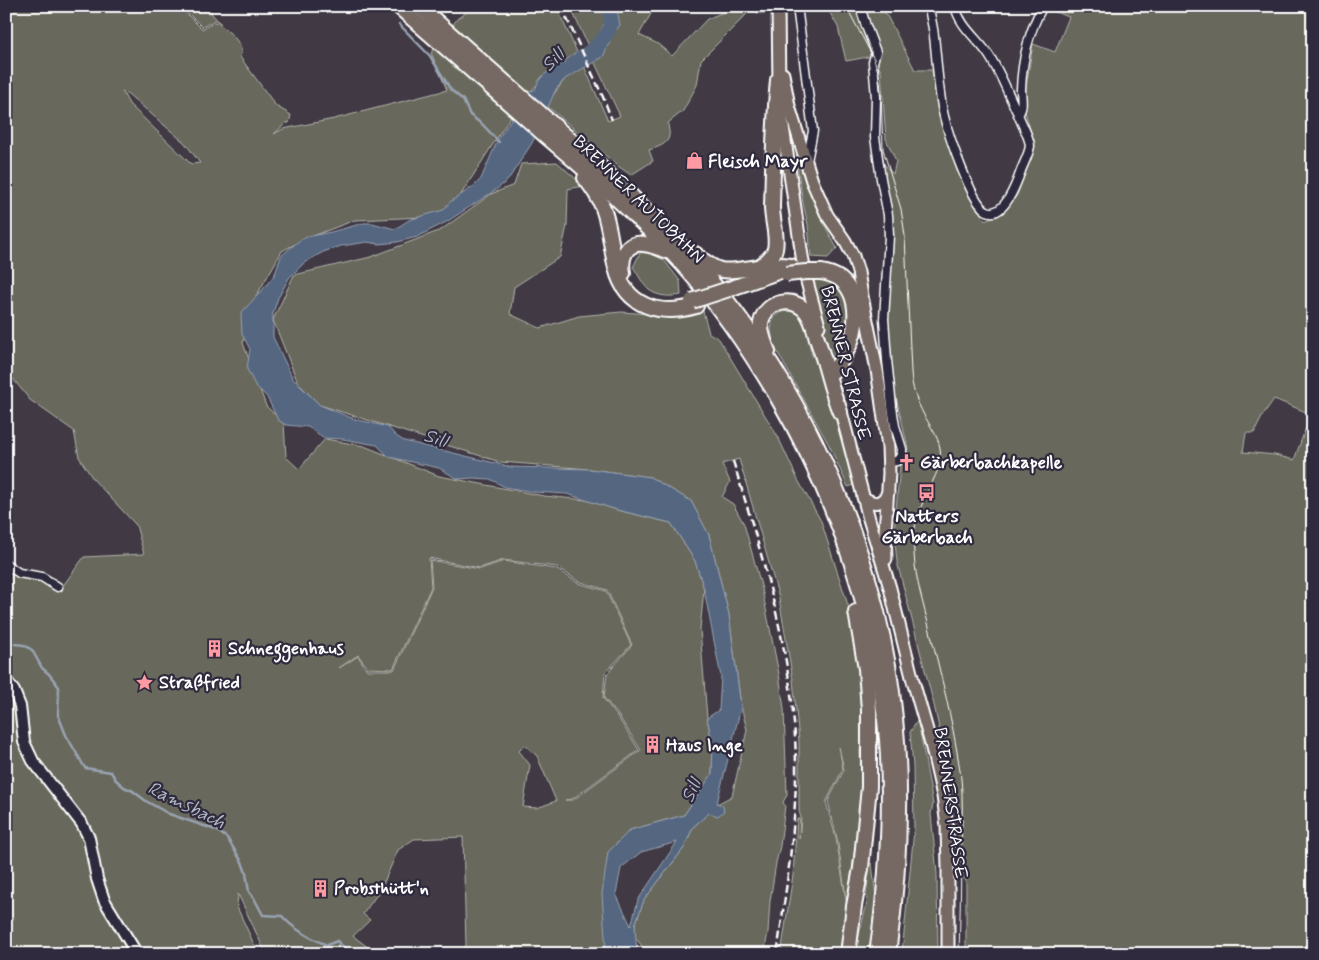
<svg xmlns="http://www.w3.org/2000/svg" width="1319" height="960" font-family="Mynerve,sans-serif">
<style>
.green{fill:#68695b;stroke:#b4b4ad;fill-rule:evenodd}
.water{fill:#556680;stroke:#99a3b3;fill-rule:evenodd}
.lines{fill:none;stroke-linecap:round;stroke-linejoin:round}
.stream{stroke:#99a3b3;stroke-width:2.5}
.river{stroke:#556680;stroke-width:14}
.street-casing{stroke:#fff;stroke-width:11}
.secondary-casing{stroke:#fff;stroke-width:14}
.primary-casing{stroke:#fff;stroke-width:15}
.highway-casing{stroke:#fff;stroke-width:18}
.street{stroke:#2f2a3d;stroke-width:8}
.secondary{stroke:#2f2a3d;stroke-width:10}
.primary{stroke:#766964;stroke-width:11}
.highway{stroke:#766964;stroke-width:14}
.tram{stroke:#fff;stroke-width:1}
.rail{stroke:#fff;stroke-width:2.5;stroke-dasharray:8 4;stroke-linecap:butt}
.highway-bridge-casing{stroke:#fff;stroke-width:18;stroke-linecap:butt}
.highway-bridge{stroke:#766964;stroke-width:14}
.labels{text-anchor:middle;stroke-width:4.5;stroke-linejoin:round;paint-order:stroke}
.poi-label{font-size:18px;font-weight:bold;fill:#fff;stroke:#2f2a3d;text-anchor:start}
.street-label{font-size:18px;fill:#fff;stroke:#2f2a3d}
.water-label{font-size:19px;font-style:italic;fill:#b2bac6;stroke:#2f2a3d}
</style>
<rect width="100%" height="100%" fill="#413a45"/>
<filter id="ink" filterUnits="userSpaceOnUse"><feTurbulence type="fractalNoise" baseFrequency=".02" numOctaves="2"/><feDisplacementMap in="SourceGraphic" scale="10" xChannelSelector="R" yChannelSelector="G"/><feConvolveMatrix kernelMatrix="1 2 1 2 8 2 1 2 1" color-interpolation-filters="sRGB"/></filter>
<g filter="url(#ink)">
<!-- green -->
<g class="green">
<path d="M6,6H179L202,29L215,22C223,26 239,39 241,49C242,51 241,54 240,57L276,106L291,115L289,123H286L274,134L283,129L334,119L447,90L431,53L458,18L475,6H556L577,52L545,76L518,105L453,207L424,217L355,220L305,239L282,251L254,300L243,343L266,406L284,423L286,457L299,469L325,439L364,446L439,476L544,496L586,500L617,510L671,523L695,561L704,589L700,629L707,718L713,745L712,774L684,815L630,830L608,852L606,951L607,954H455L462,953L466,945L463,837L414,839L398,850L381,889L363,914L370,920L353,936L369,948L405,949L414,954H266L238,894L237,907L252,940L259,954H6V687L10,692L16,718L24,702L11,679L6,674V566L62,587L84,557L144,554L136,525L93,479L79,457L74,431L30,400L6,370ZM122,91L128,94L185,143L200,163L191,164L129,104ZM429,558L480,568L503,560L557,567L578,581L607,590L632,645L607,674L604,698L618,715L641,750L573,800H565L572,799L639,750L617,716L603,698L605,673L631,645L606,591L578,583L556,569L504,561L480,569L430,560L432,587L394,670H367L358,656L339,668L358,655L368,668L393,669L431,587ZM525,745L537,756L556,801L537,808L523,807L530,765L519,751Z"/>
<polygon points="181,6 209,6 212,14 221,24 215,20 202,27"/>
<polygon points="570,6 604,6 608,15 595,44 588,46"/>
<path d="M616,6H650L652,12L639,35L658,44L672,56L707,19L733,8V6H750L745,16L701,60L697,85L683,111L668,123C668,127 670,133 669,136C668,145 655,148 649,150L653,161L631,175L618,166L546,105L567,76L584,66L608,121L620,116L594,61Z"/>
<path d="M826,6H886L884,10L915,70H932C942,124 953,175 985,220L1004,212L1017,195L1035,146L1023,105L1033,44L1055,52L1069,17L1047,9L1049,6H1313V954H966V881L958,870V814L934,705L897,562L894,532L900,465L908,448L888,363L885,314L890,275L880,160L893,174L896,161L886,139L881,71L873,56L846,61L838,27ZM1274,399L1311,414L1294,460L1275,455L1243,452L1246,433H1254L1263,415Z"/>
<polygon points="557,162 584,186 568,189 567,226 560,257 514,287 510,314 540,328 579,316 621,312 664,315 703,311 709,333 719,339 778,437 798,480 821,521 848,605 858,658 862,729 860,752 862,790 857,837 847,903 837,838 828,801 844,770 839,747 843,769 826,802 836,838 847,906 841,954 781,954 793,875 797,819 800,819 799,839 801,818 799,811 799,741 793,680 779,598 739,459 722,464 730,482 722,497 733,504 744,524 762,589 779,674 784,709 787,795 783,802 785,806 780,846 776,863 770,901 768,932 764,954 648,954 635,937 635,925 644,900 684,848 693,827 709,813 717,804 732,796 747,730 741,706 729,615 709,535 691,501 650,477 590,469 500,462 320,405 298,383 273,320 294,275 371,257 441,230 491,194 514,185 521,164"/>
<path d="M797,163H799C810,193 821,221 837,248L828,258L811,257L808,225L803,203Z"/>
<path d="M642,249L664,260L680,281L681,295C672,297 658,297 649,290C643,285 638,274 633,267Z"/>
<polygon points="812,277 828,278 844,290 850,309 849,332 833,363 820,319"/>
<polygon points="790,311 798,314 804,323 812,355 822,371 854,485 848,487 829,445 773,344 771,329 773,318 781,312"/>
<polygon points="918,720 933,804 931,814 937,874 938,954 902,954 914,830 913,766 910,732"/>
<polygon points="870,863 872,864 876,896 869,954 855,954 858,939 868,899 866,896"/>
</g>
<!-- water -->
<path class="water" d="M602,6H616L620,25L613,34L603,57L565,79L556,89L532,143L508,180L497,189L448,221L417,237L397,242L379,244L367,242L341,246L323,252L304,263L289,278L278,298L273,313V337L293,379L320,405L354,419L388,427L396,436L404,441L511,467L590,469L650,477L691,501L709,535L729,615L741,707L717,803L723,806L724,811L718,816L709,813L693,827L684,848L644,900L635,925L637,954H607L606,951L602,894L608,852L630,830L684,815L712,774L713,745L707,718L719,710L721,677L704,589L695,561L671,523L617,510L567,494L534,492L505,487L490,479L473,478L458,479L439,468L389,457L377,445L343,439L324,438L308,427L286,425L278,420L267,397L255,385L247,369L250,349L242,334L241,313L265,287L275,274L281,256L300,240L307,237L331,232L364,223H372L395,229L409,220L443,210L450,202L474,186L481,179L498,139L530,91L535,90C537,86 537,82 540,79C557,59 590,61 602,36C607,25 606,17 602,6ZM677,842L638,900L631,926L616,894L621,868L641,852Z"/>
<g class="lines">
<!-- stream -->
<g class="stream">
<polyline points="399,24 430,56 451,90 463,100 470,115 483,125 499,142"/>
<path d="M6,641L15,644L24,645L32,650L42,668L49,674L59,687L58,715L66,735L85,768L111,772L116,780L124,787L133,791L146,801L169,814L216,830L227,838L242,862L246,873L249,892L254,898L263,915L282,916C294,930 310,938 327,945L337,941L351,954"/>
</g>
<!-- river -->
<path class="river" d="M573,64C584,55 606,41 610,27C612,20 610,13 609,6"/>
<defs>
<g id="street">
<polyline points="759,6 760,8 778,7"/>
<polyline points="797,6 813,131 807,161"/>
<polyline points="860,6 866,26 876,52 873,62 876,97 875,137 881,179 888,215 889,236 884,319 887,360 892,407 895,426 902,449 902,454 897,461 889,462"/>
<path d="M929,6C930,16 933,26 934,36C937,61 938,87 943,112C947,130 971,204 987,211C1005,219 1018,179 1022,168C1025,161 1029,153 1030,146C1030,138 1021,123 1018,114"/>
<path d="M955,6C960,27 977,38 988,54C1001,73 1008,94 1018,114C1024,108 1021,97 1021,89C1022,61 1029,30 1043,6"/>
<polyline points="6,564 19,573 42,577 58,587"/>
</g>
<polyline id="secondary" points="6,680 14,691 20,706 24,742 33,761 82,824 89,838 97,879 104,900 137,954"/>
<g id="primary">
<polyline points="778,6 779,87"/>
<polyline points="783,74 789,106 812,181 827,215 845,241 853,256 858,272 862,296 877,370 888,447 889,473 885,532 886,559"/>
<polyline points="780,106 802,256 806,278 819,326"/>
<polyline points="839,404 869,519 890,588 913,681 931,744 943,796 947,826 948,868 948,954"/>
<path d="M863,497C874,505 881,505 888,493"/>
</g>
<g id="highway">
<path d="M398,6C448,50 498,93 547,137C594,177 641,219 683,265C718,304 748,348 775,393C837,499 877,617 887,740C892,811 887,883 877,954"/>
<path d="M419,6C459,42 500,78 541,114C599,165 656,216 706,275C809,396 880,560 895,718C903,797 899,876 888,954"/>
<path d="M585,178C592,187 599,197 603,208C610,227 611,248 616,268C626,308 661,316 696,306"/>
<path d="M695,254C703,260 711,268 721,270C731,272 742,269 752,268C765,265 778,264 791,266"/>
<path d="M760,266C766,262 773,257 775,249C778,236 772,221 772,207C773,165 774,122 778,80"/>
<path d="M821,272C828,273 834,275 840,279C861,296 858,331 846,352C843,359 838,365 833,371"/>
<path d="M623,273C620,258 626,241 644,244C652,245 660,248 667,251"/>
<polyline points="729,289 783,270"/>
<path d="M768,352C765,343 760,333 761,323C765,300 796,295 808,314C812,321 815,330 817,339C826,363 830,388 840,412"/>
<polyline points="848,954 854,906 861,868 869,787 869,710 866,669 856,612"/>
</g>
</defs>
<!-- street casing -->
<use href="#street" class="street-casing"/>
<!-- secondary casing -->
<use href="#secondary" class="secondary-casing"/>
<!-- primary casing -->
<use href="#primary" class="primary-casing"/>
<!-- highway casing -->
<use href="#highway" class="highway-casing"/>
<!-- street -->
<use href="#street" class="street"/>
<!-- secondary -->
<use href="#secondary" class="secondary"/>
<!-- primary -->
<use href="#primary" class="primary"/>
<!-- highway -->
<use href="#highway" class="highway"/>
<!-- tram -->
<path class="tram" d="M846,6L874,59L879,75L881,90L883,149L901,209L905,236L911,372C912,388 916,400 924,415C930,426 938,436 940,448C943,468 930,484 923,502C916,518 912,536 914,553C915,579 924,606 930,631C941,675 952,719 959,764C964,792 962,820 961,848C961,883 960,918 959,954"/>
<!-- rail -->
<g class="rail">
<polyline points="561,6 603,97 612,120"/>
<path d="M733,461C765,564 797,667 796,776C795,836 785,895 777,954"/>
</g>
<defs>
<g id="highway-bridge">
<polyline points="787,274 806,272 821,272"/>
<polyline points="692,301 729,289"/>
</g>
</defs>
<!-- highway-bridge casing -->
<use href="#highway-bridge" class="highway-bridge-casing"/>
<!-- highway-bridge -->
<use href="#highway-bridge" class="highway-bridge"/>
</g>
</g>
<!-- icons -->
<defs>
<symbol id="shop-bare" viewBox="-9 -9 18 18"><path d="M-5-2.5h2.3a2.7 3.5 0 0 1 5.4 0H5L5.5 6h-11ZM-1.5-2.5h3a1.5 2.3 0 0 0-3 0Z" fill="#ff9aa2" stroke="#2f2a3d" stroke-width="2.5" paint-order="stroke"/></symbol>
<symbol id="church-bare" viewBox="-9 -9 18 18"><path d="M-1.2-6h2.4v3.5h3.3v2.4h-3.3V6h-2.4V-.1h-3.3v-2.4h3.3Z" fill="#ff9aa2" stroke="#2f2a3d" stroke-width="2.5" paint-order="stroke"/></symbol>
<symbol id="bus-bare" viewBox="-9 -9 18 18"><path d="M-5-6H5V4H4V6H2V4H-2V6H-4V4H-5ZM-3.5-4V0h7V-4ZM-3.5 1.2v1.5H-2V1.2ZM2 1.2v1.5H3.5V1.2Z" fill="#ff9aa2" stroke="#2f2a3d" stroke-width="2.5" paint-order="stroke"/></symbol>
<symbol id="building-bare" viewBox="-9 -9 18 18"><path d="M-4-6H4V6H1V3H-1V6H-4ZM-2.5-4.3h1.7v1.8h-1.7ZM.8-4.3h1.7v1.8H.8ZM-2.5-1h1.7V.8h-1.7ZM.8-1h1.7V.8H.8Z" fill="#ff9aa2" stroke="#2f2a3d" stroke-width="2.5" paint-order="stroke"/></symbol>
<symbol id="sight-bare" viewBox="-9 -9 18 18"><path d="M0-6L1.8-2.2L6-1.7L2.9 1.2L3.7 5.4L0 3.3L-3.7 5.4L-2.9 1.2L-6-1.7L-1.8-2.2Z" fill="#ff9aa2" stroke="#2f2a3d" stroke-width="2.5" paint-order="stroke"/></symbol>
</defs>
<g fill-rule="evenodd">
<use href="#shop-bare" x="682" y="148" width="25" height="25"/>
<use href="#church-bare" x="894" y="450" width="25" height="25"/>
<use href="#bus-bare" x="914" y="480" width="25" height="25"/>
<use href="#building-bare" x="202" y="636" width="25" height="25"/>
<use href="#sight-bare" x="132" y="670" width="25" height="25"/>
<use href="#building-bare" x="640" y="732" width="25" height="25"/>
<use href="#building-bare" x="308" y="876" width="25" height="25"/>
</g>
<g class="labels">
<!-- poi labels -->
<g class="poi-label">
<text x="708" y="167">Fleisch Mayr</text>
<text x="920" y="468">Gärberbachkapelle</text>
<text x="927" y="522" text-anchor="middle">Natters<tspan x="927" dy="21">Gärberbach</tspan></text>
<text x="228" y="654">Schneggenhaus</text>
<text x="159" y="688">Straßfried</text>
<text x="666" y="751">Haus Inge</text>
<text x="334" y="894">Probsthütt'n</text>
</g>
<!-- street labels -->
<g class="street-label">
<text transform="translate(639 199) rotate(44)" y="6">BRENNER AUTOBAHN</text>
<text transform="translate(846 363) rotate(76)" y="6">BRENNER STRASSE</text>
<text transform="translate(951 803) rotate(82)" y="6">BRENNERSTRASSE</text>
</g>
<!-- water labels -->
<g class="water-label">
<text transform="translate(552 59) rotate(-45)" y="7">Sill</text>
<text transform="translate(436 437) rotate(17)" y="7">Sill</text>
<text transform="translate(690 790) rotate(-66)" y="7">Sill</text>
<text transform="translate(187 804) rotate(26)" y="7">Ramsbach</text>
</g>
</g>
<!-- margin -->
<rect width="1319" height="960" fill="none" stroke="#2f2a3d" stroke-width="25"/>
<rect x="12" y="12" width="1294" height="935" fill="none" stroke="#fff" stroke-width="2" filter="url(#ink)"/>
</svg>
